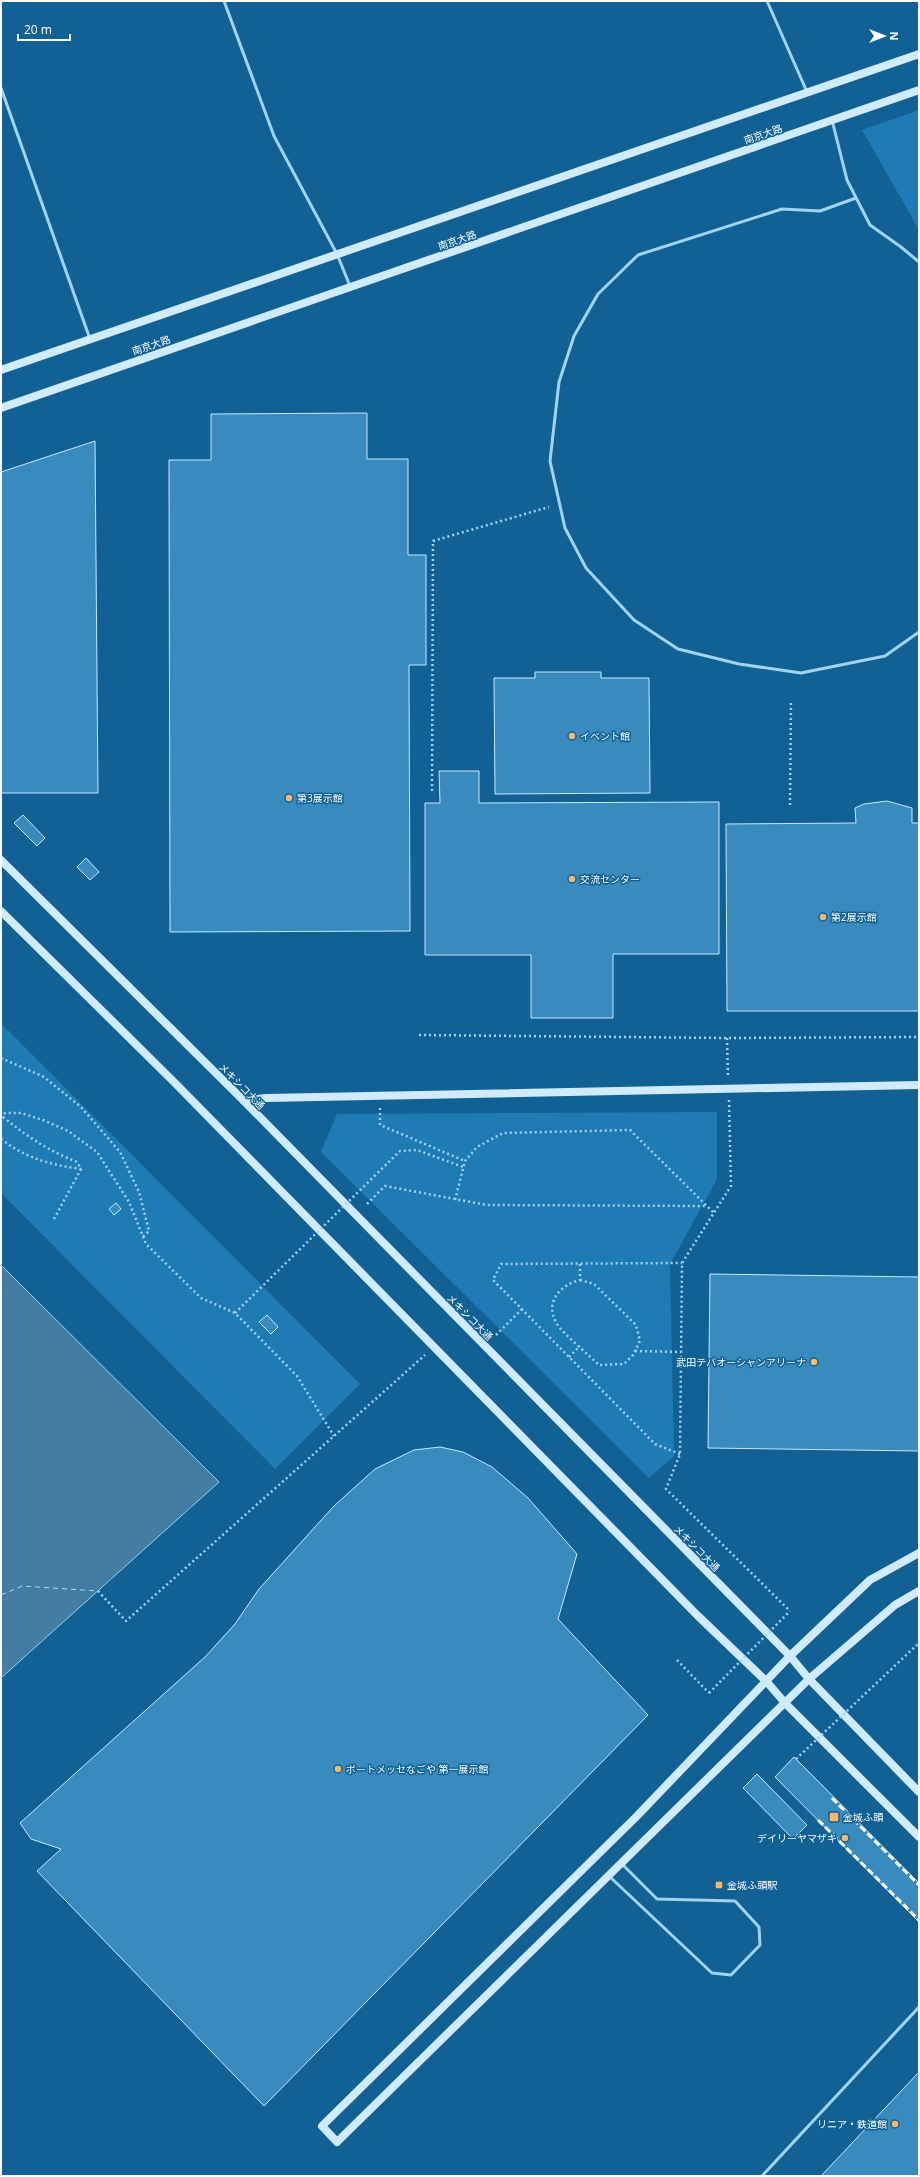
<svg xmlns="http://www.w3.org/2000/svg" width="920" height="2177" font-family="'Open Sans','Noto Sans JP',sans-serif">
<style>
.green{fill:#1f7bb3}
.water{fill:#447da2;stroke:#91d1f7}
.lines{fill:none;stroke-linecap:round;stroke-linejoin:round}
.ferry{stroke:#acddfa;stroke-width:1;stroke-dasharray:5 4;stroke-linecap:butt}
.building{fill:#398bbe;stroke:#c7e9fe}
.path{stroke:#a0d4f3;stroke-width:2.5;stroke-dasharray:2 3;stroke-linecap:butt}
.lane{stroke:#a0d4f3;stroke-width:3}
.secondary{stroke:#cfebfd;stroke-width:8}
.rail{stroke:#fff;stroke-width:3;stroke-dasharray:7 3;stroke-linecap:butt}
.path-bridge{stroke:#a0d4f3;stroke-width:2.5;stroke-dasharray:2 3;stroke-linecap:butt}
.poi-dot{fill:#ffb762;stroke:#116195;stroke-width:1.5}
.labels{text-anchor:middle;stroke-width:3;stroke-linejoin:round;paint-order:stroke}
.street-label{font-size:10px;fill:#fff;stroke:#116195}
.poi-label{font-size:10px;fill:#fff;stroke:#116195;text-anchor:start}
</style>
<rect width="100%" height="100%" fill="#116195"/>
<!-- green -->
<g class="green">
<polygon points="919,110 919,230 862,130"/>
<polygon points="1,1023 360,1384 275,1469 1,1193"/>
<polygon points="717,1112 717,1179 670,1264 674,1456 649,1478 321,1152 337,1114"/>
</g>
<!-- water -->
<polygon class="water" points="1,1265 219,1482 1,1678"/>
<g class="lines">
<!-- ferry -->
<polyline class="ferry" points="1,1595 22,1586 98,1591"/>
</g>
<!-- building -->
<g class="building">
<polygon points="367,413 367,459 408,459 408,555 426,555 426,665 409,665 410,931 170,932 169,460 211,460 211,414"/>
<polygon points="95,441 98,793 1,793 1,472"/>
<polygon points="535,672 601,672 601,678 649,678 650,793 495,794 494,678 535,678"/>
<polygon points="439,771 479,771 479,803 719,802 719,954 613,954 613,1018 531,1018 531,955 425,955 425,803 440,803"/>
<polygon points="887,801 912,808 912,823 919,823 919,1011 727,1011 726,824 856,823 855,808 864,804"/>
<polygon points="23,815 45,838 37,846 14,823"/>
<polygon points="86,858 99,872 90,880 77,867"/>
<polygon points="116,1203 121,1209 114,1215 109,1209"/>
<polygon points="710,1274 919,1277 919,1451 708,1448"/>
<polygon points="267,1315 278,1327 271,1334 259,1322"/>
<polygon points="440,1447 463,1452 492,1467 528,1498 577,1554 558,1619 648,1715 264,2106 37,1871 61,1849 31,1839 20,1823 205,1657 235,1624 259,1589 334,1506 375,1469 414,1450"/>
<polygon points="794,1757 919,1883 919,1922 775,1777"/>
<polygon points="757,1774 807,1825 793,1839 743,1788"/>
<polygon points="919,2072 919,2176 821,2176"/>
</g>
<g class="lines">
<!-- path -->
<g class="path">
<polyline points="432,791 433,541 549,507"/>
<polyline points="790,805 791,700"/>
<polyline points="419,1035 727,1038 919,1037"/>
<polyline points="727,1038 728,1077"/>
<polyline points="1,1058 44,1077 81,1107 120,1152 139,1192 149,1231 143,1237"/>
<polyline points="729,1100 731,1186 682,1263 680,1454 666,1489 790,1611"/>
<polyline points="380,1108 380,1125 465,1161"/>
<path d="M1,1139C25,1158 51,1165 81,1169"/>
<polyline points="455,1200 465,1161 477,1147 503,1133 630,1130 714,1213"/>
<polyline points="367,1204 385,1186 487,1205 706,1206"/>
<path d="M54,1219L81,1169L77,1162C47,1150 28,1137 3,1117L5,1113H21L43,1120L68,1131L97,1152L129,1202L146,1244L201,1298L235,1313L297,1376L334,1436"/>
<polyline points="580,1264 580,1280"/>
<path d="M580,1280L594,1284L636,1325L640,1341L633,1355L624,1364L599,1365C590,1356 562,1333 557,1324C544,1302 560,1285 580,1280Z"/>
<polyline points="496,1335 522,1309"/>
<polyline points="635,1351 681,1352"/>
<polyline points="569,1357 580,1346"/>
<polyline points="680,1454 655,1444 493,1280 501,1264 682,1263"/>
<polyline points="98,1591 126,1621 425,1355"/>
<polyline points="677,1660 709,1693"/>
</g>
<!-- lane -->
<g class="lane">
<polyline points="224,1 274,136 337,254 350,286"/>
<polyline points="767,1 807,92"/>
<polyline points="1,88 90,339"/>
<polyline points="832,120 847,180 870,225 901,247 919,262"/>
<polyline points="856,198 820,211 782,209 638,255 598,294 574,336 559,382 550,461 565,528 586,568 634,620 678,649 739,664 801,673 885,656 919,632"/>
<polyline points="609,1876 712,1973 731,1975 760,1945 759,1927 735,1901 657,1899 622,1864"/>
<polyline points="762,2176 919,2007"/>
</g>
<!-- secondary -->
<g class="secondary">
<polyline points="1,370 919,54"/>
<polyline points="1,408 919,90"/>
<polyline points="1,860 244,1101 790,1656 809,1679 919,1792"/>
<polyline points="1,911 174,1082 698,1616 767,1682 785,1703 919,1837"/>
<polyline points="244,1101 266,1098 919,1085"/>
<polyline points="919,1553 870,1580 790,1656 637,1816 322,2126 337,2142 809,1679 895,1605 919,1591"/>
</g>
<!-- rail -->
<g class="rail">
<polyline points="832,1798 919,1885"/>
<polyline points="818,1820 919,1920"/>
</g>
<!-- path-bridge -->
<g class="path-bridge">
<polyline points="235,1313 400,1151 417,1150 463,1167"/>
<polyline points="709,1693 790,1611"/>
<polyline points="796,1759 919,1643"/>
</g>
</g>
<!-- markers -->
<g class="poi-dot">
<circle cx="572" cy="736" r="4"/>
<circle cx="289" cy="798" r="4"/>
<circle cx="572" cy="879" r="4"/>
<circle cx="823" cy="917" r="4"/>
<circle cx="814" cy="1362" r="4"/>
<circle cx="338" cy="1769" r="4"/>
<rect x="829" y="1812" width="10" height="10" rx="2"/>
<circle cx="845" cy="1838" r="4"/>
<rect x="715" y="1881" width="8" height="8" rx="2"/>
<circle cx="895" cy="2124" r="4"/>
</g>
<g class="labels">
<!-- street labels -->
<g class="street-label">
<text transform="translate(763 134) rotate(-19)" y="4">南京大路</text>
<text transform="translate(457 240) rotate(-19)" y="4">南京大路</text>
<text transform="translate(151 345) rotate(-19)" y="4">南京大路</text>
<text transform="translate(242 1086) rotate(45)" y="4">メキシコ大通</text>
<text transform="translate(470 1317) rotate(45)" y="4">メキシコ大通</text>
<text transform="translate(697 1548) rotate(45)" y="4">メキシコ大通</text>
</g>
<!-- poi labels -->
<g class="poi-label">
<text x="580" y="740">イベント館</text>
<text x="297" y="802">第3展示館</text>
<text x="580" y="883">交流センター</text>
<text x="831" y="921">第2展示館</text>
<text x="806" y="1366" text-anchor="end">武田テバオーシャンアリーナ</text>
<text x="346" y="1773">ポートメッセなごや 第一展示館</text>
<text x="843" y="1821">金城ふ頭</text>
<text x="837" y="1842" text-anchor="end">デイリーヤマザキ</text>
<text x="727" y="1889">金城ふ頭駅</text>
<text x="887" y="2128" text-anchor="end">リニア・鉄道館</text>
</g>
</g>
<!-- border -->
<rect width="920" height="2177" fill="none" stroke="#ffffff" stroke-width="4"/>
<!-- north arrow -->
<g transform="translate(884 36) rotate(90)" stroke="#116195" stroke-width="3" paint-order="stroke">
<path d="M0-3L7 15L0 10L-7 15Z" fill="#ffffff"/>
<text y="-6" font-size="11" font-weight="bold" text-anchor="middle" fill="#ffffff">N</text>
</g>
<!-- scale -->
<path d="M18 34v6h52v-6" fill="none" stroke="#ffffff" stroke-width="2"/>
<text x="24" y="34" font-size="12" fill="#ffffff" stroke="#116195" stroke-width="3" paint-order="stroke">20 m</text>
</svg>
